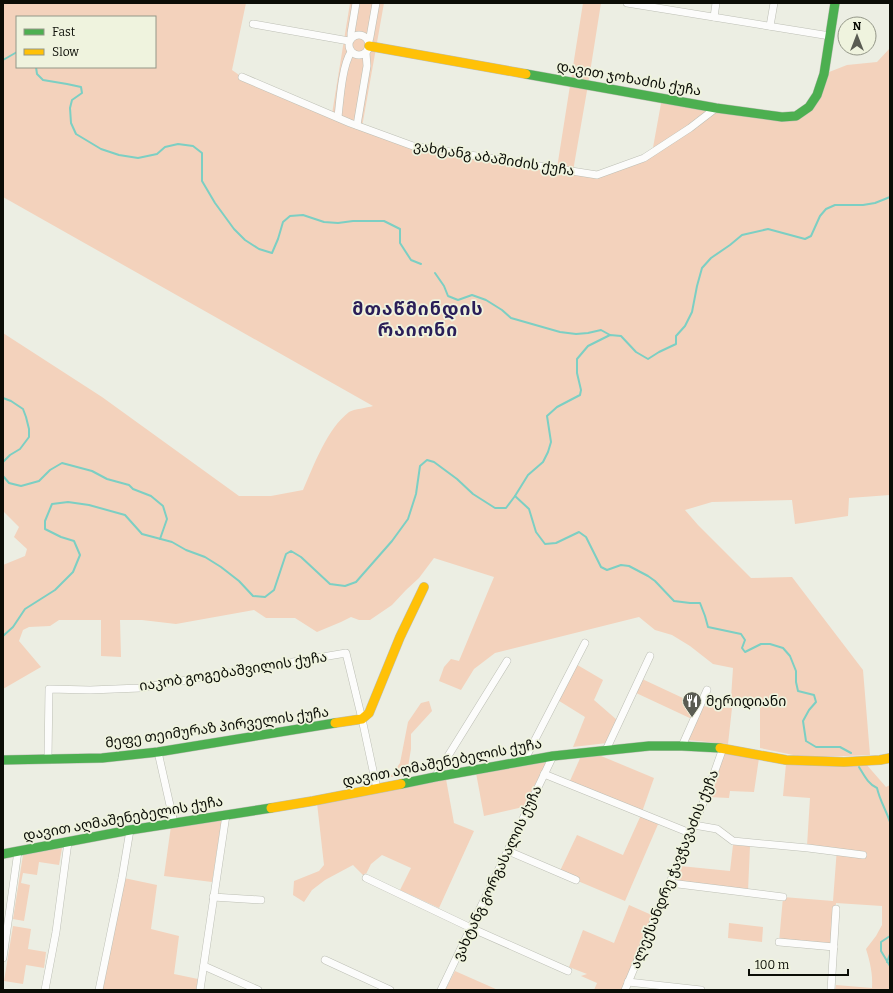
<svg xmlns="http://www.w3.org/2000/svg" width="893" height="993" font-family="Bitter,'Noto Sans Georgian',serif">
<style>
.green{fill:#f3d2bc;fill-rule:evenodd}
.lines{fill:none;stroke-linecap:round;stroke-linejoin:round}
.stream{stroke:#7ccfc3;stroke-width:2}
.street-casing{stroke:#bdbfb5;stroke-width:8}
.fast-casing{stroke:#bdbfb5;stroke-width:10}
.slow-casing{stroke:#bdbfb5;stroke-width:10}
.street{stroke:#fcfcfb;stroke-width:7}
.fast{stroke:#4caf50;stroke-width:9}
.slow{stroke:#ffc107;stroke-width:9}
.labels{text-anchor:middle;stroke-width:3.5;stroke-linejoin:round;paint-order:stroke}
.street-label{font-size:14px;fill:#0b0d06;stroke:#eff3de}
.poi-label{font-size:14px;fill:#0b0d06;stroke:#eff3de;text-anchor:start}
.district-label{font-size:18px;font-weight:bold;letter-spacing:1px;fill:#2a1e58;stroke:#eff3de}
</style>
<rect width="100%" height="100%" fill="#eceee3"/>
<!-- green -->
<g class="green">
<path d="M3,3H246L232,70L242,77L332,114L350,3H384L362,127L413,146L557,168L583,3H601L588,85L573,171L597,175L652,153L662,98L782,117L809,107L824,74L847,65L877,62L890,48V495L849,498L848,516L795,524L792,500L712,502L685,510L698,525L751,578L792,577L863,670L870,755L821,757L798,756L760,748V703L731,698L733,668L713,664L690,646L672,635L655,630L639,617L495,653L474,669L461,690L439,681L444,667L451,659L459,661L494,577L434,558L419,578L406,590L392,605L370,620H359L351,617L341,622L317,632L295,618H266L254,610L176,624L142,620H120L121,657L101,656V620H59L50,626L29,627L23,630L19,641L41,667L3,689V565L25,556L27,549L14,537L19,527L3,511V333L102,397L239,496H271L303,490C314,465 327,429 349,412C354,409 367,408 373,406L3,197ZM17,17H155V67H17Z"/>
<polygon points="574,663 603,680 594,700 617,720 607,743 573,747 585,717 556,699"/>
<polygon points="640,678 700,706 694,720 634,692"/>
<polygon points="429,701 432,711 411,734 411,749 408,767 409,776 390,777 400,763 408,722 421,703"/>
<polygon points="702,706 732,708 728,744 687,740"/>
<polygon points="725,751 759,758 754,792 730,791 729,798 708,797"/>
<polygon points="594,753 654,778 642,812 569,783 582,754"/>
<polygon points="548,760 523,807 484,816 476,773"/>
<path d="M786,764H866L886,787L890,785V990H835L836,985L872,988C873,974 870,962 866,949L876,936L882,925V906L836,903L834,947L779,942L783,897L833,901L837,848L807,846L810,798L783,796Z"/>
<polygon points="446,779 454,823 474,831 439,908 400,890 411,868 382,855 371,864 366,874 365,873 364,876 353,865 325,880 312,890 304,902 293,895 294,881 319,871 324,865 317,803"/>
<polygon points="641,815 659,822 625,901 559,873 577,835 623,855"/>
<polygon points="222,818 212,882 164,876 171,826"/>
<polygon points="733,845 750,846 748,891 674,882 680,866 730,871"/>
<polygon points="62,848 59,865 39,862 37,875 23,873 21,883 30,885 24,921 13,919 23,855"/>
<polygon points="124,878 157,885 151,929 179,936 174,974 198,979 196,990 101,990"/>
<polygon points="629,905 654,916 623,990 594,990 597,983 581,976 587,974 569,967 583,930 614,943"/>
<polygon points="729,923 763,927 762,942 728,938"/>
<polygon points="13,926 31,929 28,949 46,952 44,968 26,965 23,984 4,981"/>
<polygon points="455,971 498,990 445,990"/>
</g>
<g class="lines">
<!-- stream -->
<g class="stream">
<polyline points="3,60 17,52"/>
<polyline points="36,67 37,74 43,80 67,84 81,87 82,93 72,100 70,108 71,123 76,134 101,149 119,155 138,158 157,154 165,147 178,144 193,146 202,153 202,181 215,203 234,229 245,240 259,249 272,253 278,239 283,222 290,216 303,215 324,222 338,223 353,221 384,221 400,229 400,243 411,260 421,264"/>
<polyline points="435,273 444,286 448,296 458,300 472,295 486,300 502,310 511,318 560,332 576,334 588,333 601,330 610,335"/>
<polyline points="3,398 11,401 23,409 26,417 29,429 29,437 20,449 10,455 3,462"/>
<polyline points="3,476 9,483 21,486 39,481 50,470 62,463 92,471 107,479 129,485 133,489 151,496 163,506 167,519 160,539"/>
<polyline points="515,496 529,509 536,532 545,544 556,543 579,532 586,537 601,567 607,570 621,565 629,566 648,576 655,581 674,601 690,603 700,603 705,616 708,627 741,634 745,640 742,648 745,652 761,644 770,644 783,648 790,656 796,671 796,682 798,691 814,695 816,702 809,710 803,721 806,741 816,747 840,747 851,753"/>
<polyline points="3,636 13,627 25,609 55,590 73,572 80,555 74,541 61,537 45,529 45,521 52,504 68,502 89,505 125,515 142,534 172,542 186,550 205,557 221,567 239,581 253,596 265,597 274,590 286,554 291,551 301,557 330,584 345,586 356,582 392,541 408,519 416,494 420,466 427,460 434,462 457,479 473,494 495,508 506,508 515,496 528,475 543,462 548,452 551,442 547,416 557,407 580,395 581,390 577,373 577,359 588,346 610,335 621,336 636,352 648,359 659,352 676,344 676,336 685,326 692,312 697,286 702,268 711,258 730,245 742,235 768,229 805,239 811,236 820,216 826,209 835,205 863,205 875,203 890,197"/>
<path d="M859,767C864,775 868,784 877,788C880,801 886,810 890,822"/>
<polyline points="890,936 881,942 881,951 890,966"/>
<polyline points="887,962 890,954"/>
</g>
<defs>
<g id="street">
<polyline points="627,3 830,36"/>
<polyline points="714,17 716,3"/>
<polyline points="253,24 349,41"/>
<polyline points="770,26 774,3"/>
<circle cx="359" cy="45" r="10"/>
<polyline points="351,38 351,33 356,3"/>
<polyline points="369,41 370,37 376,3"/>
<polyline points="242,77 350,123 413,146 597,175 644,158 690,128 716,108"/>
<path d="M338,117C340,99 342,66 351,52"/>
<polyline points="357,125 367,66 366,53"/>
<polyline points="682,746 707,690"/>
<polyline points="606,750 650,656"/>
<polyline points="158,752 174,823"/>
<polyline points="48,758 49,689 90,690 140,688 346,653 362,719 377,789"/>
<polyline points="524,761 585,643"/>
<polyline points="544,774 690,833"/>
<polyline points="435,777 507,661"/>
<polyline points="694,825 717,829 733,841 808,848 863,855"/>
<polyline points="508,851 576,880"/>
<polyline points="366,878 471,928 568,971"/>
<polyline points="670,883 783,897"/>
<polyline points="213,897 261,900"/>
<polyline points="779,942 834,947"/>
<polyline points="3,958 18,851"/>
<polyline points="325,960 390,990"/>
<polyline points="204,966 258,990"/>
<polyline points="628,982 701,990"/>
<polyline points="45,990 56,932 68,842"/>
<polyline points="99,990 122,878 130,830"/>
<polyline points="200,990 226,815"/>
<polyline points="441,990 553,756"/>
<polyline points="625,990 706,796 723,748"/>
<polyline points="831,990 836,909"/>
</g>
<g id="fast">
<polyline points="526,74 716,108 782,117 796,116 809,107 817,95 824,74 835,3"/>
<polyline points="3,760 102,758 158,752 335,723"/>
<polyline points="401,784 435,777 553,756 649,746 682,746 720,748"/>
<polyline points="3,854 130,830 271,808"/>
</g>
<g id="slow">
<polyline points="369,46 526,74"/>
<polyline points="335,723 362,719 369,713 400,637 424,587"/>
<polyline points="720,748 786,760 844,762 880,760 890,758"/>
<polyline points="271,808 313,801 401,784"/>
</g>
</defs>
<!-- street casing -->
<use href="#street" class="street-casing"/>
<!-- fast casing -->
<use href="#fast" class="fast-casing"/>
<!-- slow casing -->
<use href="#slow" class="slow-casing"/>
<!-- street -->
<use href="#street" class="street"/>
<!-- fast -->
<use href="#fast" class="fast"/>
<!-- slow -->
<use href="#slow" class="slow"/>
</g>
<!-- icons -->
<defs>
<symbol id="restaurant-pin" viewBox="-11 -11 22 30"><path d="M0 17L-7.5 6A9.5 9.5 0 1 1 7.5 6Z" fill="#5a5c53" stroke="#eff3de"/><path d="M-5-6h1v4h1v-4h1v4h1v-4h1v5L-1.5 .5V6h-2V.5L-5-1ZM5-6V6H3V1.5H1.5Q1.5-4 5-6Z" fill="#fff"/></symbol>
</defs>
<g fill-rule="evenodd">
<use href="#restaurant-pin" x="681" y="690" width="22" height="30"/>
</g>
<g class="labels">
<!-- street labels -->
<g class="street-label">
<text transform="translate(629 78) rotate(10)" y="5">დავით ჯოხაძის ქუჩა</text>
<text transform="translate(494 158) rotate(9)" y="5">ვახტანგ აბაშიძის ქუჩა</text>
<text transform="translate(233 671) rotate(-9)" y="5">იაკობ გოგებაშვილის ქუჩა</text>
<text transform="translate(217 727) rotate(-8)" y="5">მეფე თეიმურაზ პირველის ქუჩა</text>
<text transform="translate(442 762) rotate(-11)" y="5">დავით აღმაშენებელის ქუჩა</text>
<text transform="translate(123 818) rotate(-10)" y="5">დავით აღმაშენებელის ქუჩა</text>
<text transform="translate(674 869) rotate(-68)" y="5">ალექსანდრე ჭავჭავაძის ქუჩა</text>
<text transform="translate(497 873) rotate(-65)" y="5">ვახტანგ გორგასალის ქუჩა</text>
</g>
<!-- poi labels -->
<g class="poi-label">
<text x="706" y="706">მერიდიანი</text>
</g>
<!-- district labels -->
<g class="district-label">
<text x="418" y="315">მთაწმინდის<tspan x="418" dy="21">რაიონი</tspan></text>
</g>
</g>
<!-- border -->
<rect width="893" height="993" fill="none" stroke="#0b0d06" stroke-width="8"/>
<!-- legend -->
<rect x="16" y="16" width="140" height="52" fill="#eff3de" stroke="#949788"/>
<rect x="24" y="29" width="20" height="6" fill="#4caf50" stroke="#949788"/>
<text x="52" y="36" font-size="12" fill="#0b0d06">Fast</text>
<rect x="24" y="49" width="20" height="6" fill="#ffc107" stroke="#949788"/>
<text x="52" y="56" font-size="12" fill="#0b0d06">Slow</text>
<!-- north arrow -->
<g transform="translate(857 36)"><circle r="19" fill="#eff3de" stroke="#949788"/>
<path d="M0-3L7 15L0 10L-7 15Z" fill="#5a5c53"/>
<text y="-6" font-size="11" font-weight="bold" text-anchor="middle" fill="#0b0d06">N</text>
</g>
<!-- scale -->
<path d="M749 969v6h99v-6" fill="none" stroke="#0b0d06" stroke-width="2"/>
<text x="755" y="969" font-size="12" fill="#0b0d06" stroke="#eff3de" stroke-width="3" paint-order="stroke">100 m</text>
</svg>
